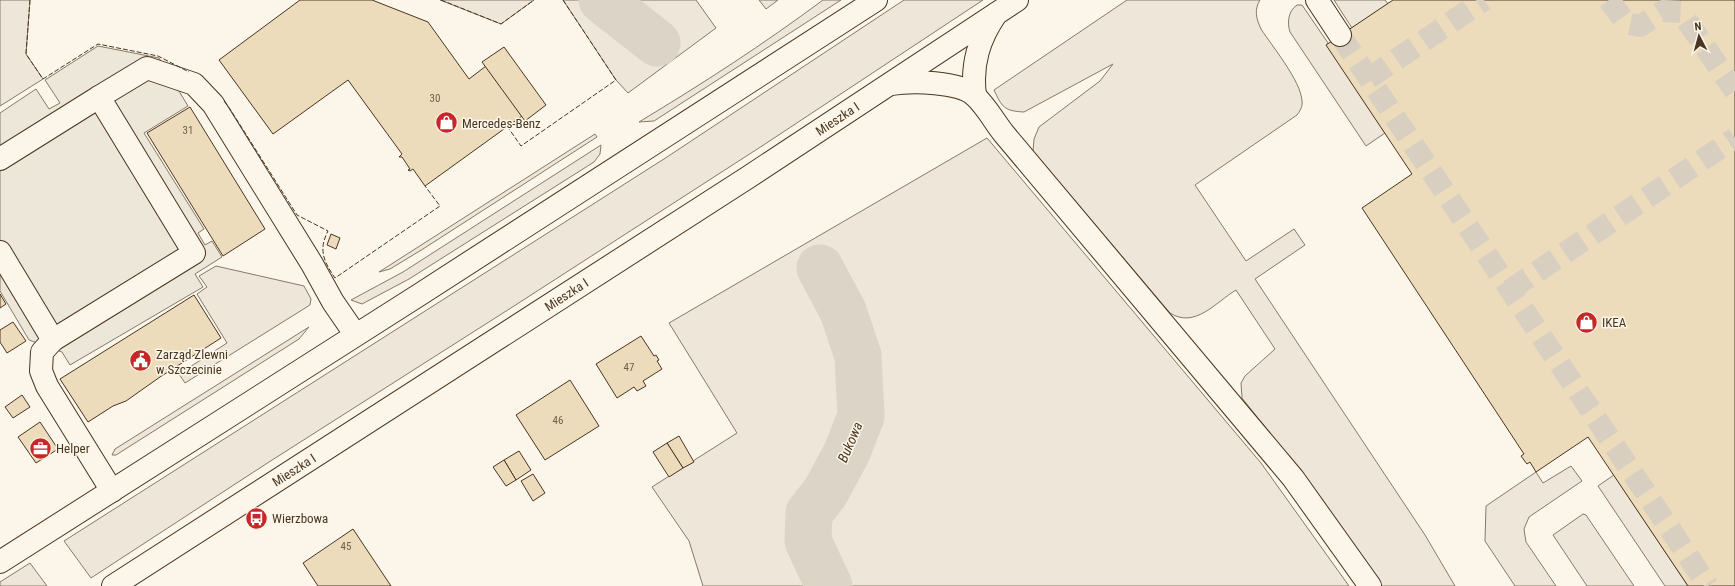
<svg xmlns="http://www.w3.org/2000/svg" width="1735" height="586" font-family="'Roboto Condensed',sans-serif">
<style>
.green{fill:#ede6d9;stroke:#887966}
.parking{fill:#ede7d9;stroke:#887966}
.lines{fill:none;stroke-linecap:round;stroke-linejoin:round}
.river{stroke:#dcd4c6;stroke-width:47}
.building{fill:#ecdcbc;stroke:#4a3520}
.minor-tunnel{stroke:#d8cfc1;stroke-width:22;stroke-dasharray:22 11;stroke-linecap:butt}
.minor-casing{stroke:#4a3520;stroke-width:24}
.major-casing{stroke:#4a3520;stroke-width:24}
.minor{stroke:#fbf6e9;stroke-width:22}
.major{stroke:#fbf6e9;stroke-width:22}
.fence{stroke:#4a3520;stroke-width:1;stroke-dasharray:5 2;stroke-linecap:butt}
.labels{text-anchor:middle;stroke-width:3;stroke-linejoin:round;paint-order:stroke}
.number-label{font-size:11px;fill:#725f47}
.street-label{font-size:13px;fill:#4a3520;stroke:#fbf6e9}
.poi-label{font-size:13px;fill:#4a3520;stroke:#fbf6e9;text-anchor:start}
.water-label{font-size:14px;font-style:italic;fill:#4a3520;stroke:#fbf6e9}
</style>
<rect width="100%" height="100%" fill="#fbf6e9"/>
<!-- green -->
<g class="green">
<polygon points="0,0 30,0 26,54 43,79 0,106"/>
<polygon points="440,0 534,0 501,24"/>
<polygon points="563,0 696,0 716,28 628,93 616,80"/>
<polygon points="759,0 778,0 766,9"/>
<path d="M823,0H841L654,121L639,122C702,84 764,44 823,0Z"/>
<polygon points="904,0 983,0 762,146 514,306 269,462 91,578 64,541 667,157"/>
<path d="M1127,0H1260C1254,10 1256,18 1261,29C1272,46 1301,81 1302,101C1303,106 1300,111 1297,115L1195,185L1246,261L1294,229L1305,245L1255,279L1425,535L1455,586H1382L1299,470L1242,398L1241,383L1245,376L1275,349L1236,290C1216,302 1195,329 1170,313L1033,151L1034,139L1039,127L1100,81L1113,64L1024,112C1004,111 1002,107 994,90Z"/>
<polygon points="1334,0 1385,0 1388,4 1352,28"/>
<path d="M1297,5H1302L1328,43L1327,45L1385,133L1366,146L1290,32C1287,23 1288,11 1297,5Z"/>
<polygon points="595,134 597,137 423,249 390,269 379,272"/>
<polygon points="987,138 1261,463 1349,586 703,586 689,541 652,487 737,433 669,323"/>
<polygon points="601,145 600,154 594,162 409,279 362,304 351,300 403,272"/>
<polygon points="216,266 304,286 311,299 310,305 185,383 179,374 227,343 197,294 207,287 199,276"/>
<polygon points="309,327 299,339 116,455 112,455 115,449"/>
<polygon points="1571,466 1582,481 1529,517 1524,529 1526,542 1556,586 1515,586 1485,541 1486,506 1536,472 1543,483"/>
<polygon points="1614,475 1688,586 1665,586 1598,486"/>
<polygon points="1583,514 1586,515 1634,586 1587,586 1553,535"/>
<polygon points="30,563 47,586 0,586 0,582"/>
</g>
<!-- parking -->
<polygon class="parking" points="98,46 159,58 188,106 144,133 204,229 198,233 205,245 212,241 222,257 195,274 203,287 70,365 62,352 29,340 0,291 0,113 36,89 49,109 60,103 45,80"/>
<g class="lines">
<!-- river -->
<g class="river">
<polyline points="602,0 657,43"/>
<polyline points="820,268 843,311 858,356 861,416 847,452 825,493 809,513 808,541 829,586"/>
</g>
</g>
<!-- building -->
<g class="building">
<polygon points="300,0 372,0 428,22 469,79 486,66 522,116 425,186 413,169 410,171 408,170 410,169 402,157 399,157 402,154 348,80 273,134 219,60"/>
<polygon points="1393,0 1735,0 1735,586 1688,586 1588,437 1536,472 1530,462 1527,464 1521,456 1524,454 1362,208 1412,174 1326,45"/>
<polygon points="504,47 546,105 525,121 482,62"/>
<polygon points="190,107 265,229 223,256 147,133"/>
<polygon points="331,234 340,238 336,249 327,245"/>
<polygon points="0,294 6,304 0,308"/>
<polygon points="194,295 221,338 160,377 126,401 113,406 88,422 60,379"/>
<polygon points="13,322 26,341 7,353 0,342 0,330"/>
<polygon points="641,336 654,356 656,355 659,360 657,361 662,369 643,381 646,386 637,391 634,387 617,398 596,364"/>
<polygon points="570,380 599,426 545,460 516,415"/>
<polygon points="22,395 30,407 13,418 5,407"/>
<polygon points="40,422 58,449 36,463 18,437"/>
<polygon points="679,436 694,462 683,468 667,443"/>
<polygon points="667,443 683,468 669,477 653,452"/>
<polygon points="519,451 531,470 516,480 504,460"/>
<polygon points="504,460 516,480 506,486 493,467"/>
<polygon points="533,474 545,493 533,501 521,481"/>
<polygon points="353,529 391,586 318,586 303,563"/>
</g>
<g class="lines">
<!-- minor-tunnel -->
<g class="minor-tunnel">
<polyline points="1609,0 1626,23 1640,26 1663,11 1681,12 1735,91"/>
<polyline points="1340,35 1708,586"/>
<polyline points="1369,78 1484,0"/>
<polyline points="1510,290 1735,138"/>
</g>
<defs>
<g id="minor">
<polyline points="1317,0 1340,35"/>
<path d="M891,84C911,81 960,81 975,96C987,107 995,123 1005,135L1293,478L1370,586"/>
<path d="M975,95C971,64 979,39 996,14"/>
<polyline points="99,97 147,68 194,84 213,104 312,264 333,302 355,334"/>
<polyline points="0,159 99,97 194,253 53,340 42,352 41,371 47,386 112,491"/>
<polyline points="0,252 53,340"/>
</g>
<g id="major">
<polyline points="0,562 419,295 876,0"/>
<path id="s1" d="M113,586L747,178L1017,0"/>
</g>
</defs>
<!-- minor casing -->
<use href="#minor" class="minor-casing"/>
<!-- major casing -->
<use href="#major" class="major-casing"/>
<!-- minor -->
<use href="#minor" class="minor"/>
<!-- major -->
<use href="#major" class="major"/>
<!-- fence -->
<g class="fence">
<polyline points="30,0 26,54 43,79 98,44 158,56 189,72"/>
<polyline points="441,0 501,24 534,0"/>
<path d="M224,101L230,109L297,215L328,231C318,250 324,262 335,278L440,206L425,186"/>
<polyline points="507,126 521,146 616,80 563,0"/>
</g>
</g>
<!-- icons -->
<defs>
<symbol id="shop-disc" viewBox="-11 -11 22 22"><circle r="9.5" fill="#c62828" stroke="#fbf6e9"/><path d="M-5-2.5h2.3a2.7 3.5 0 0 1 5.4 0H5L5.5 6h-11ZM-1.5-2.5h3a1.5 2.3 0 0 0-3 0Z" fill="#fff"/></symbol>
<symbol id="civic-disc" viewBox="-11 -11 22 22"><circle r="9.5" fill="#c62828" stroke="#fbf6e9"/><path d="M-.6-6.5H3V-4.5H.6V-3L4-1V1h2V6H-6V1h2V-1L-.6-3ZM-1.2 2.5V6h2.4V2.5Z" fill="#fff"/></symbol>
<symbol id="office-disc" viewBox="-11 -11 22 22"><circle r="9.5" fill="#c62828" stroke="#fbf6e9"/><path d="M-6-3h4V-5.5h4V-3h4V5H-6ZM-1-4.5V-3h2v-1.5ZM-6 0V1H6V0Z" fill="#fff"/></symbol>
<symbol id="bus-disc" viewBox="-11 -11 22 22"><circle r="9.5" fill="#c62828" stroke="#fbf6e9"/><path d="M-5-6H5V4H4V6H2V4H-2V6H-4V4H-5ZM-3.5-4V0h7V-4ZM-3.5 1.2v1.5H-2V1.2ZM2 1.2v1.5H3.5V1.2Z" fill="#fff"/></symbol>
</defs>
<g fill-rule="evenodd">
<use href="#shop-disc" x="434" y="110" width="25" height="25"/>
<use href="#shop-disc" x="1574" y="310" width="25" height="25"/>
<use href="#civic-disc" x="128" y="348" width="25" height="25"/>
<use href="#office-disc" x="28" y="436" width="25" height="25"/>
<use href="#bus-disc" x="244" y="506" width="25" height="25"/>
</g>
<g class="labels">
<!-- number labels -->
<g class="number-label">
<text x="435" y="102">30</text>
<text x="188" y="134">31</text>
<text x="629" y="371">47</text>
<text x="558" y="424">46</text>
<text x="346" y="550">45</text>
</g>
<!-- street labels -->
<g class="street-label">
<text dy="5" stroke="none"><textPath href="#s1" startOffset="862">Mieszka I</textPath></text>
<text dy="5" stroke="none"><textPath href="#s1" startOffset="539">Mieszka I</textPath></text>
<text dy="5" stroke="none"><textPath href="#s1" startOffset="215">Mieszka I</textPath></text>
</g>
<!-- poi labels -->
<g class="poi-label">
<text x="462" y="128">Mercedes-Benz</text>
<text x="1602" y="327">IKEA</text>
<text x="156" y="359">Zarząd Zlewni<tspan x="156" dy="15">w Szczecinie</tspan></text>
<text x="56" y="453">Helper</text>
<text x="272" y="523">Wierzbowa</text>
</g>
<!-- water labels -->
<g class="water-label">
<text transform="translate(850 442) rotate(-67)" y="5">Bukowa</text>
</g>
</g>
<!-- north arrow -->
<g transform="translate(1699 36) rotate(354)" stroke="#fbf6e9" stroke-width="3" paint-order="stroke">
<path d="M0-3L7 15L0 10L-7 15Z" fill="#4a3520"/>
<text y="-6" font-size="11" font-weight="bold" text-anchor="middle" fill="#4a3520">N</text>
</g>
</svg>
